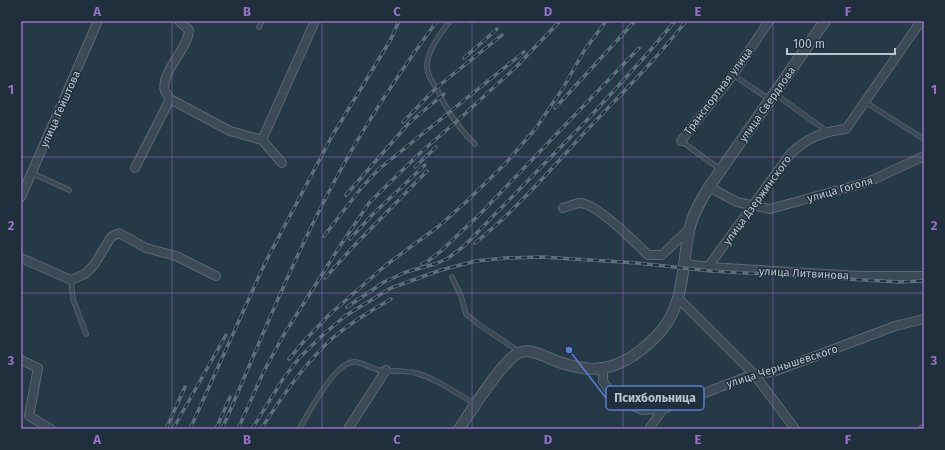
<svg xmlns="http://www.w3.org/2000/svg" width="945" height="450" font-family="'Fira Sans',sans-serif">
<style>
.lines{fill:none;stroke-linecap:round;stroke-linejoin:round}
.service-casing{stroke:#596872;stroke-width:5.5}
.minor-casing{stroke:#596872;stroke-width:10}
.tertiary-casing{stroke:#596872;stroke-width:12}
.service{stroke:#3b4a55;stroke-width:4}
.minor{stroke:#3b4a55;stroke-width:8}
.tertiary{stroke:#3b4a55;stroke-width:10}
.rail-casing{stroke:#5d6f7c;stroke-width:3.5}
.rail{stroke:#1f2f3b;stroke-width:2;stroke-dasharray:6;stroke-linecap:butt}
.grid{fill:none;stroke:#9671c6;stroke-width:1;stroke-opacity:0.55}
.labels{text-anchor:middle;stroke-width:3;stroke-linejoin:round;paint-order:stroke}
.street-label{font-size:11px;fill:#b8c5ce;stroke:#1f2f3b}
.leader{fill:none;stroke:#5b7ed4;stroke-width:1.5}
.callout-dot{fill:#5b7ed4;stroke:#1f2f3b;stroke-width:1.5}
.callout{fill:#1f2f3b;stroke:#5b7ed4;stroke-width:1.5}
.callout-label{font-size:12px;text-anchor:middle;font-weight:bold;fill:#b8c5ce}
.neatline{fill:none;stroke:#9671c6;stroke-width:1.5}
.grid-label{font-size:13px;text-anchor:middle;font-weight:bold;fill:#9671c6}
</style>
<rect width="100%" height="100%" fill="#263946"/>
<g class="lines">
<defs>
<g id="service">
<path d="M450,21C440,34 429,48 427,64C426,74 432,81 437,89C440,94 442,100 445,105C453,119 463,133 475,144"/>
<polyline points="259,27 262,21"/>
<polyline points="733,75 769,99"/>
<polyline points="775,94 828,132"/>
<polyline points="865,102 924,139"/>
<polyline points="681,141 721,170"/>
<polyline points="32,173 69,190"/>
<polyline points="452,277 461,296 466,314 478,324 520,352"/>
<polyline points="71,280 73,299 86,334"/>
<path d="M299,429C310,411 328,376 345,365C357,357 367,367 379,370C391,372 404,370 416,373C437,379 456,393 475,404"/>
</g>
<g id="minor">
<polyline points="170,99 230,131 262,140 282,163"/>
<polyline points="262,140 315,21"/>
<polyline points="681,141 733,75 769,21"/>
<path d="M135,168L170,99C169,97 166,94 165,91C159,74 189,48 189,30L179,21"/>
<polyline points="709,187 737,202 770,209 868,182 924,156"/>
<polyline points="21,197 98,21"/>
<path d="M563,208C568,207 575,203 581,203C597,204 636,243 648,255H662L689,229"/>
<polyline points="21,258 71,280 85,274 94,265 111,237 119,233 146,248 176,256 216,276"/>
<polyline points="685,264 708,267 860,276 924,276"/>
<path d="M708,267L791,153C809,137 822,132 846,129L921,21"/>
<polyline points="678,298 754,374 795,429"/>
<polyline points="21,360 38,368 29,416 51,429"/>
<polyline points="603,368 603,381 615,399 643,410 663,409 754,374 773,372 895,326 924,319"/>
<polyline points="348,429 386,370"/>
<polyline points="649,429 663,409"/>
<polyline points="923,429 924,429"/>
</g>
<path id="tertiary" d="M459,429C470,413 505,356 521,352C533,349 545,357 556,361C570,366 588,371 603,368C625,365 647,347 661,331C685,303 682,264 689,231C692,215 701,200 709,187L825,21"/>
</defs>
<!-- service casing -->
<use href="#service" class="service-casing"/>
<!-- minor casing -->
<use href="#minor" class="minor-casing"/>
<!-- tertiary casing -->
<use href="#tertiary" class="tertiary-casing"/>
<!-- service -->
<use href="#service" class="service"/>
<!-- minor -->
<use href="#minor" class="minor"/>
<!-- tertiary -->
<use href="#tertiary" class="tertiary"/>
<defs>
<g id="rail">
<polyline points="464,58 497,29"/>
<polyline points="555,108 635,21"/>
<polyline points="403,122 436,88 502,35"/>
<polyline points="415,167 436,147"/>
<polyline points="346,195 409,123 444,94"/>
<polyline points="324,236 362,187 379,169 524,52"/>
<polyline points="350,239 373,214 425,165"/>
<path d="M475,243C514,212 552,168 586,131C620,95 656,60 686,21"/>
<polyline points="422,264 428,261 441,251 481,213 639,48"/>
<polyline points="325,278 352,248 427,171"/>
<polyline points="347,307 384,282 406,272 435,264 447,259 464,246 589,118 648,53 675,21"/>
<polyline points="289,359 305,340 329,315 386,265 439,226 467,201 506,163 536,128 563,88 584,51 606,21"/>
<polyline points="166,429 185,387"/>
<polyline points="173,429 226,335"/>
<polyline points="190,429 265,263 331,138 391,39 399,21"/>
<polyline points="216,429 230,397"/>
<path d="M222,429C258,347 291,263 333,184C363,127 399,73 437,21"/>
<polyline points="238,429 263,373 283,336 340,246 369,203 422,151 456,122 516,67 560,21"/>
<polyline points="252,429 283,379 300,357 324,334 345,316 391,288 441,270 476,261 505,258 542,257 637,263 711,271 899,282 924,281"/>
<path d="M261,429C282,397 305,362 335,336C352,322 372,310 391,299"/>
</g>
</defs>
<!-- rail casing -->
<use href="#rail" class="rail-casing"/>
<!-- rail -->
<use href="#rail" class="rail"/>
</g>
<!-- grid -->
<path class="grid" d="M172,21V429M322,21V429M472,21V429M623,21V429M773,21V429M21,157H924M21,293H924"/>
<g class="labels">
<!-- street labels -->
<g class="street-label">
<text transform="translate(718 91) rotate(-53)" y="4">Транспортная улица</text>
<text transform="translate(767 104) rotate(-55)" y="4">улица Свердлова</text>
<text transform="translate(60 109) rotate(-66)" y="4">улица Гейштова</text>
<text transform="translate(840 189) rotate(-16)" y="4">улица Гоголя</text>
<text transform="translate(757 200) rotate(-54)" y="4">улица Дзержинского</text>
<text transform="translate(804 273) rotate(3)" y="4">улица Литвинова</text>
<text transform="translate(782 366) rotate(-18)" y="4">улица Чернышевского</text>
</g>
</g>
<!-- callouts -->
<path class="leader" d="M569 350L606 398"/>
<circle class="callout-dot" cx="569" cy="350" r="4"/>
<rect class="callout" x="606" y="386" width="98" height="24" rx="4"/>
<g class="callout-label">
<text x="655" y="402">Психбольница</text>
</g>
<!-- border -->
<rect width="945" height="450" fill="none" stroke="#1f2f3b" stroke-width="44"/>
<!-- scale -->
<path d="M787 48v6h108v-6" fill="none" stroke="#b8c5ce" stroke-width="2"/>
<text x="793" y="48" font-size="12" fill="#b8c5ce" stroke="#1f2f3b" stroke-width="3" paint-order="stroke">100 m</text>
<rect x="22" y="22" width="901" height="406" class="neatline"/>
<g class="grid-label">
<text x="97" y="16">A</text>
<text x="247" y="16">B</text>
<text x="397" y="16">C</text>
<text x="548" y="16">D</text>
<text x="698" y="16">E</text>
<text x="848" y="16">F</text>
<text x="11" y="94">1</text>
<text x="934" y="94">1</text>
<text x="11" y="230">2</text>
<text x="934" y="230">2</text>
<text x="11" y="365">3</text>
<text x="934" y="365">3</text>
<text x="97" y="444">A</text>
<text x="247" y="444">B</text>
<text x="397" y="444">C</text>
<text x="548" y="444">D</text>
<text x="698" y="444">E</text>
<text x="848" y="444">F</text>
</g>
</svg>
